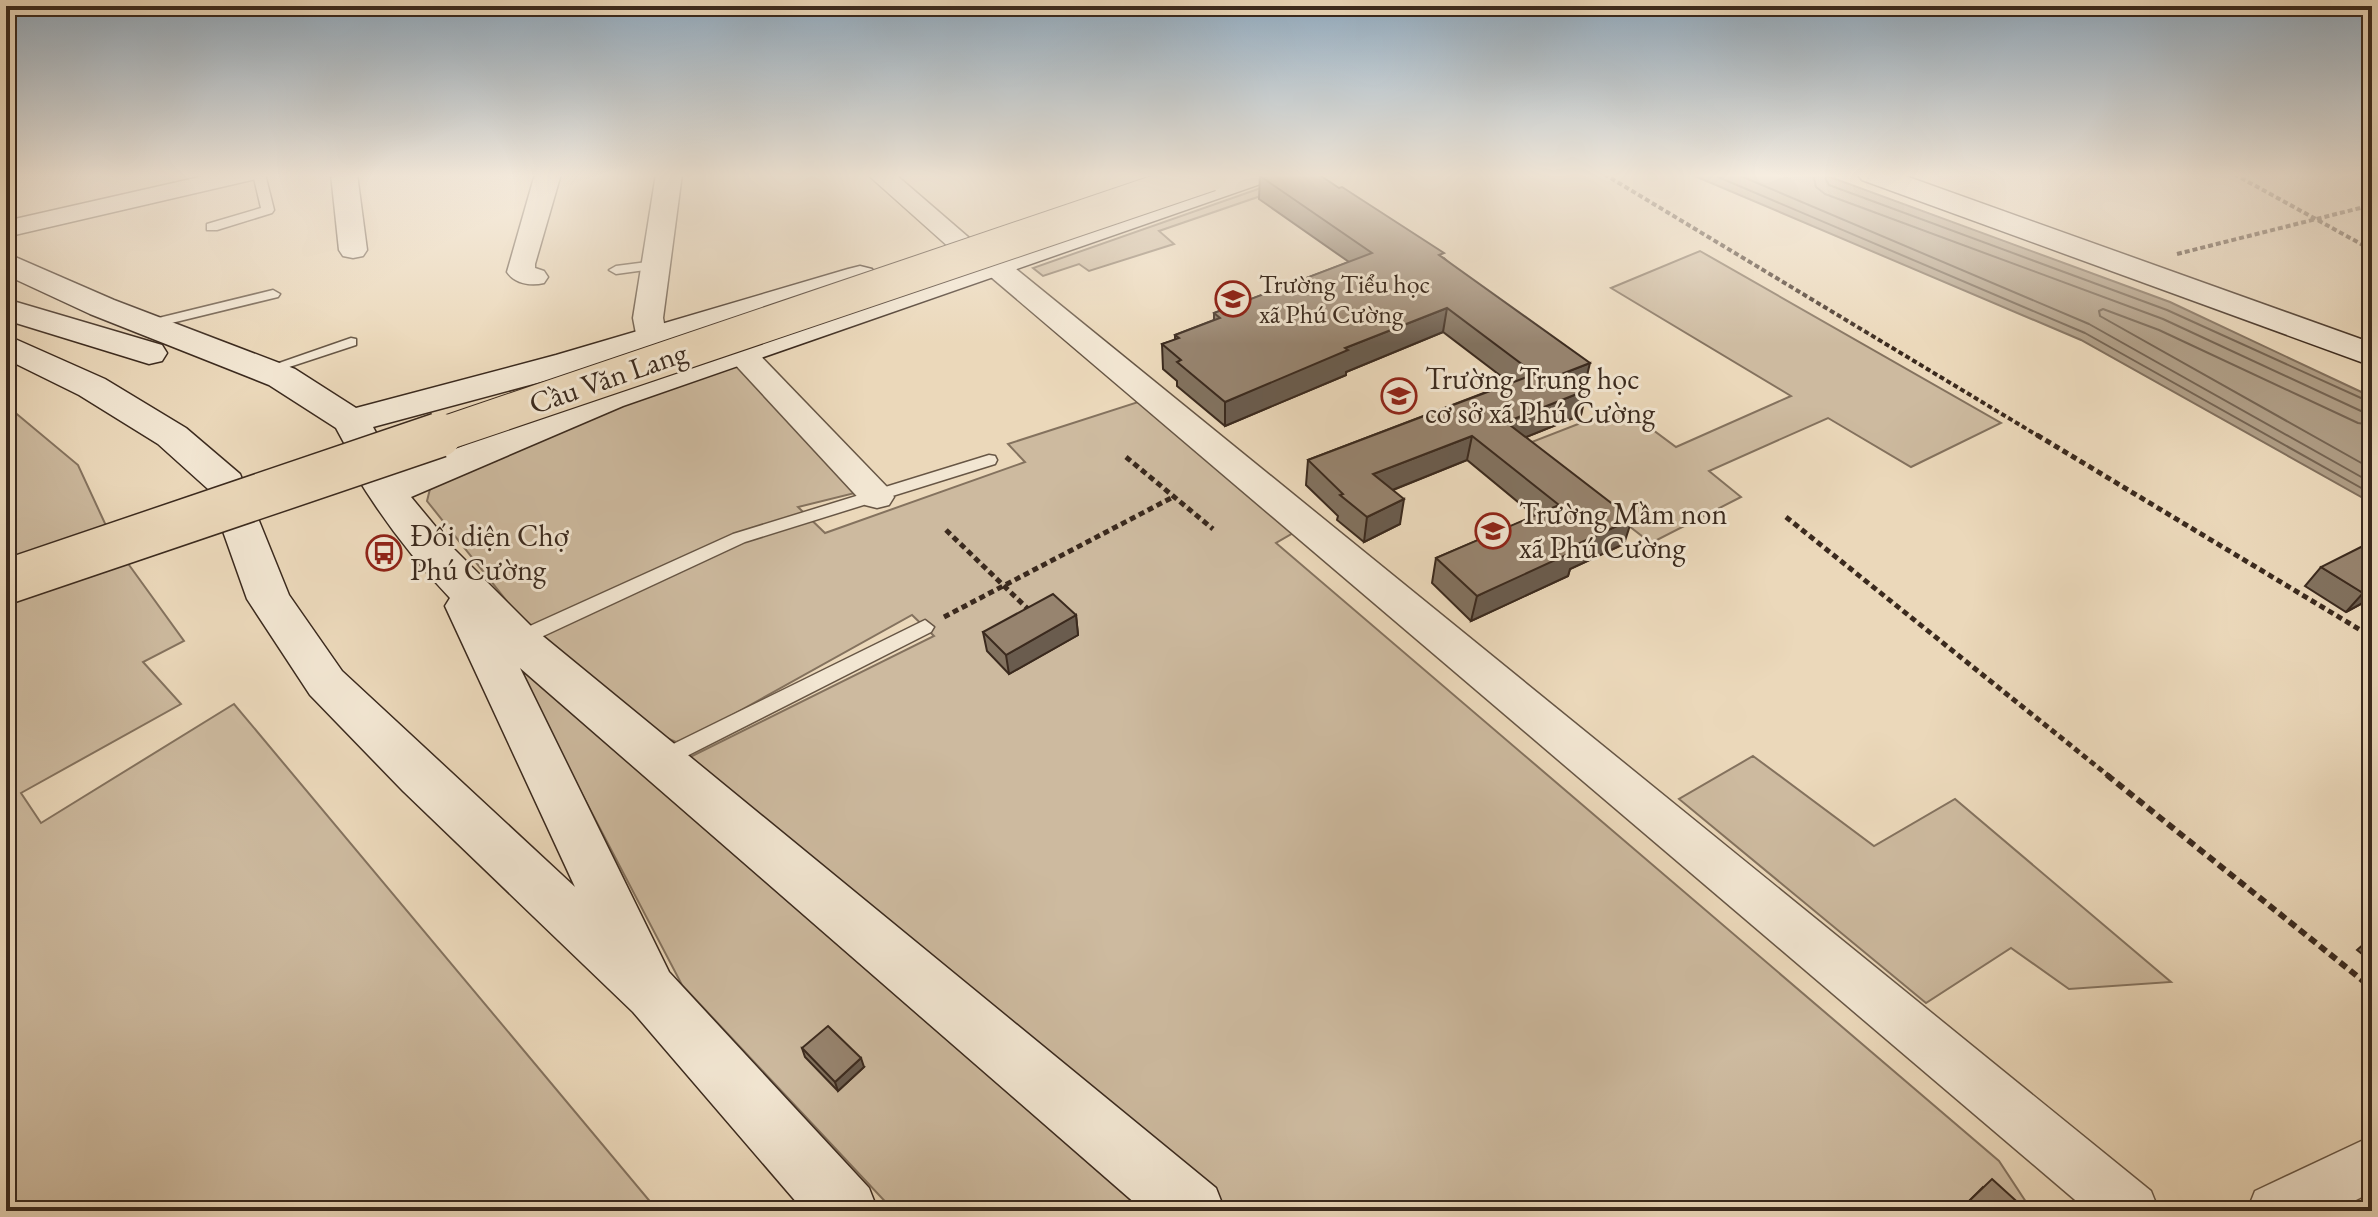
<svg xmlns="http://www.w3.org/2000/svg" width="2378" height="1217" font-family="'EB Garamond',serif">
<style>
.green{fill:#cdba9f;stroke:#84725e;stroke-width:2}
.water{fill:#af9d85;stroke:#816f5c;stroke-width:2}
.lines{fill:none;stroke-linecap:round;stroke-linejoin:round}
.shore{stroke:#756452;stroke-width:2}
.lane-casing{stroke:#675645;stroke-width:3}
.street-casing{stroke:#675645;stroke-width:3}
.secondary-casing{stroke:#3b2a1e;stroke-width:3}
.path-far2{stroke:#3b2a1e;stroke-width:4;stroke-dasharray:5 3;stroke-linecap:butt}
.path-far1{stroke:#3b2a1e;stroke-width:5;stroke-dasharray:6 4;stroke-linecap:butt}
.path{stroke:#3b2a1e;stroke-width:6;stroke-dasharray:8 5;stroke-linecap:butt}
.lane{fill:#f2e6d2;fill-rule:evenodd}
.street{fill:#f2e6d2;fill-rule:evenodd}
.secondary{fill:#f2e6d2;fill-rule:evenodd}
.primary-bridge-far1-casing{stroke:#3b2a1e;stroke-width:36;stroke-linecap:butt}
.primary-bridge-casing{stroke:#3b2a1e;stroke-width:47;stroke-linecap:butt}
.primary-bridge-far1{stroke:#ebd8ba;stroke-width:34}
.primary-bridge{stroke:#ebd8ba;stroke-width:44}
.wall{fill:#82725f;stroke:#3b2a1e;stroke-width:2}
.shaded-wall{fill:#6a5c4e;stroke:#3b2a1e;stroke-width:2}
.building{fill:#97846f;stroke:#3b2a1e;stroke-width:2}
.labels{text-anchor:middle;stroke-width:6;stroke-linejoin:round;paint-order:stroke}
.far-poi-label{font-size:26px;fill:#3b2a1e;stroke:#f2e6d2;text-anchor:start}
.street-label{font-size:30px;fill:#3b2a1e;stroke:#f2e6d2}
.poi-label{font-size:30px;fill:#3b2a1e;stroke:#f2e6d2;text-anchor:start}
</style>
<rect width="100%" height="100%" fill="#ebd8ba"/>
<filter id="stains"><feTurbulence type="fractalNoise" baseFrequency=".0025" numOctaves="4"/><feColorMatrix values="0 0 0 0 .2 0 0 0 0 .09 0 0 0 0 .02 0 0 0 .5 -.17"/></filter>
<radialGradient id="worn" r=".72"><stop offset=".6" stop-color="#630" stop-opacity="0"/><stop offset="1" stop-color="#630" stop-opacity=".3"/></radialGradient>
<!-- green -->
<g class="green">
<polygon points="1301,174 1316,177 1159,231 1174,244 1089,271 1079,264 1043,276 1033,268"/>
<polygon points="1700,251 2001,423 1911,467 1828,418 1709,471 1741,497 1651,543 1524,445 1622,407 1676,447 1791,396 1611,288"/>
<polygon points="737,363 859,492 798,507 825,533 1025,462 1008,444 1138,402 1293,533 1276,543 1999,1161 2032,1211 1493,1211 1484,1203 1478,1211 1221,1211 688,758 934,636 912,615 689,739 676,742 662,736 547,644 517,614 427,501 430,489 629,398"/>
<polygon points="6,405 78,465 108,530 6,564"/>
<polygon points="124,558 184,641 143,662 181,704 21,793 41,823 234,704 658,1211 6,1211 6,598"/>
<polygon points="506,649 1152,1211 894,1211 682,985"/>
<polygon points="1753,756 1874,846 1955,799 2171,982 2069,989 2011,948 1926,1003 1679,799"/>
</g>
<!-- water -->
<polygon class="water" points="1690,174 1822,174 2170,302 2372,397 2372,503 2081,340"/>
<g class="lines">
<!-- shore -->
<g class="shore">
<polyline points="1711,174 2085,333 2372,494"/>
<polyline points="1736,174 2089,324 2372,483"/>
<polyline points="1813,174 1816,187 1825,194 2163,319 2361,411 2372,413"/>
<polyline points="1823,174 1829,185 2167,310 2372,403"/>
<polyline points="2372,425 2358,423 2159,330 2103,309 2099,311 2100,316 2372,469"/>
</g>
<defs>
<g id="lane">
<polygon points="253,174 265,174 274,210 272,213 217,230 207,230 207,224 261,208"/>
<polygon points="655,261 660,262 660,268 616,274 609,270 616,266"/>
<polygon points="273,290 280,294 278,297 147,329 140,325 142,322"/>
<polygon points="351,338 356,339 356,345 271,373 266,374 259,370"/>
<polygon points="989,455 995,456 997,460 995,464 745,542 524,645 517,647 508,640 510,635 733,534"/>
<polygon points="925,620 934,627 931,632 667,766 660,768 653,766 650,760 653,754"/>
</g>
<g id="street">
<polygon points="213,174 260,174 256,179 6,237 6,221"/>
<polygon points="331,174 357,174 367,250 363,256 353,258 343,256 339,250"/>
<path d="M535,174H561L535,264V268L544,271L548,277L544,283C531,286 515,284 507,272Z"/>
<polygon points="656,174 682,174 663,318 667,339 663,345 652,348 641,345 637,339 633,318"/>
<polygon points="867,174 895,174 975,243 971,249 961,251 951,249"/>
<polygon points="995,258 1005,260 2151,1191 2159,1211 2088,1211 985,272 981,266 985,260"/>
<polygon points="740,343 751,346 889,489 894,497 889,505 877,508 865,505 729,358 725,352 729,346"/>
<polygon points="2372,1136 2372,1192 2334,1211 2247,1211 2255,1191"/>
</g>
<g id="secondary">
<path d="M1233,174H1277L1272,180L623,406L411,497L455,550L533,628L1216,1188L1225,1211H1144L520,668L669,972L869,1188L878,1211H804L633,1012L403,791L310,695L247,599L208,489L158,444L79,395L6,359V335L105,379L186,428L240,474L289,595L342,671L575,887L445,606L450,598C413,559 381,517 354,472L360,463L374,460L388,463L395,474L597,390Z"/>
<polygon points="1857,174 1900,174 2372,343 2372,366 1862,180"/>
<polygon points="6,253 114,300 295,369 356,408 556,355 848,269 860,266 872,269 876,276 872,283 582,371 373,427 382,444 377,452 363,456 349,452 336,428 269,385 90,314 6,275"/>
<polygon points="6,299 162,345 167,353 162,361 149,364 6,320"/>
</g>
</defs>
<!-- lane casing -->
<use href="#lane" class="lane-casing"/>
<!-- street casing -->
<use href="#street" class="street-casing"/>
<!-- secondary casing -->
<use href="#secondary" class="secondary-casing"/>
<!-- path-far2 -->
<g class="path-far2">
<polyline points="1604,174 2040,437"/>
<polyline points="2234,174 2372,250"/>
<polyline points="2177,254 2372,205"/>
</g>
<!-- path-far1 -->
<g class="path-far1">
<polyline points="2037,435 2372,637"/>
<polyline points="1126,457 1213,529"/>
<polyline points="1786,517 2110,777"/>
<polyline points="946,530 1030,611"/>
<polyline points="944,617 1173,497"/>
</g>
<!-- path -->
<polyline class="path" points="2107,775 2372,988"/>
<!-- lane -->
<use href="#lane" class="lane"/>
<!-- street -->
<use href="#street" class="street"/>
<!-- secondary -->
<use href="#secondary" class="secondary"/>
<defs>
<polyline id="primary-bridge-far1" points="434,437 1210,174"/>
<polyline id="primary-bridge" points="6,582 439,435"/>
</defs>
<!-- primary-bridge-far1 casing -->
<use href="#primary-bridge-far1" class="primary-bridge-far1-casing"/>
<!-- primary-bridge casing -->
<use href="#primary-bridge" class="primary-bridge-casing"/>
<!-- primary-bridge-far1 -->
<use href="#primary-bridge-far1" class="primary-bridge-far1"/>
<!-- primary-bridge -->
<use href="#primary-bridge" class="primary-bridge"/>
</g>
<!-- wall -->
<g class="wall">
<polygon points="1260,176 1444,258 1584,388 1581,415 1526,437 1624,544 1570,569 1568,576 1471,621 1432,583 1436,558 1535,516 1467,460 1393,490 1400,524 1364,542 1337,520 1338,516 1306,485 1308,460 1510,383 1443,332 1346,372 1346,375 1225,426 1177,386 1177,381 1163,369 1162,344 1175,340 1175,335 1214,320 1214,313 1349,262 1259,199"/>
<polygon points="2321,567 2372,598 2346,612 2305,586"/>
<polygon points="1076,615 1078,635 1009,674 987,651 983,632"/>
<polygon points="2372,937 2372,962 2357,950"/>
<polygon points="802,1048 864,1067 838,1091 805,1057"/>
<polygon points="1983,1187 2021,1211 1959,1211"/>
</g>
<!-- shaded-wall -->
<g class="shaded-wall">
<polygon points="1447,308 1443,332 1346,372 1346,375 1225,426 1225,402 1345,348"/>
<polygon points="1590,363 1584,388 1564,373"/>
<polygon points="1587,390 1581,415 1501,447 1506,422"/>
<polygon points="1472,436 1467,460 1370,499 1373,474"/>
<polygon points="1404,499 1400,524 1364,542 1367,517"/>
<polygon points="1632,519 1624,544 1570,569 1568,576 1471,621 1477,596 1571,547"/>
<polygon points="2372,588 2372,598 2346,612 2363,593"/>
<polygon points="1076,615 1078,635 1009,674 1006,655"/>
<polygon points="861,1058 864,1067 838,1091 835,1082"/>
</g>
<!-- building -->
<g class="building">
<polygon points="1267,174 1318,174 1339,188 1342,187 1444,253 1439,255 1590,363 1564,373 1587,390 1506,422 1632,519 1571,547 1575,551 1477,596 1436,558 1559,505 1472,436 1373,474 1404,499 1367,517 1340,495 1343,494 1308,460 1535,374 1447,308 1345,348 1348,350 1225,402 1177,362 1181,360 1162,344 1179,338 1175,335 1220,318 1214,313 1372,253 1260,176"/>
<polygon points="2363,546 2372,551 2372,588 2363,593 2321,567"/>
<polygon points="1053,594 1076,615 1006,655 983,632"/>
<polygon points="828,1026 861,1058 835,1082 802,1048"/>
<polygon points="1992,1179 2024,1208 2021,1211 1971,1211 1965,1205"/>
</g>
<!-- sky -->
<linearGradient id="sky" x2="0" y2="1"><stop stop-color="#91abc0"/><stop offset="0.51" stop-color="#f6ede0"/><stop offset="1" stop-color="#f6ede0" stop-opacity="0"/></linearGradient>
<rect width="2378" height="344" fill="url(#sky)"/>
<!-- icons -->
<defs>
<symbol id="school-ring" viewBox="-11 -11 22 22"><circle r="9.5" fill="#f2e6d2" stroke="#8f2418" stroke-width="1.5"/><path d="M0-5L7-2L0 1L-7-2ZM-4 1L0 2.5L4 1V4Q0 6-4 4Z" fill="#8f2418"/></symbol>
<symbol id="bus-ring" viewBox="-11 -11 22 22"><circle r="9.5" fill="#f2e6d2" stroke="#8f2418" stroke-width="1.5"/><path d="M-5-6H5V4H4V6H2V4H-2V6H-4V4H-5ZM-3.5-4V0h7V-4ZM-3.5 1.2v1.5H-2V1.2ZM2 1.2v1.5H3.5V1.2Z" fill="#8f2418"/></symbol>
</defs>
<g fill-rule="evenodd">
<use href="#school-ring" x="1213" y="279" width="40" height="40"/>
<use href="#school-ring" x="1379" y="376" width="40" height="40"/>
<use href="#school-ring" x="1473" y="511" width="40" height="40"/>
<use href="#bus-ring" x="364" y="533" width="40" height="40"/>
</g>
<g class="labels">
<!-- far-poi labels -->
<g class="far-poi-label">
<text x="1259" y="293">Trường Tiểu học<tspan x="1259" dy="30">xã Phú Cường</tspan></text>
</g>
<!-- street labels -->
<g class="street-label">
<text transform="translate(608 378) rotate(-19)" y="10">Cầu Văn Lang</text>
</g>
<!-- poi labels -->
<g class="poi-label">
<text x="1425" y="389">Trường Trung học<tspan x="1425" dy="34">cơ sở xã Phú Cường</tspan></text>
<text x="1519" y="524">Trường Mầm non<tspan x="1519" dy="34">xã Phú Cường</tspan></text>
<text x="410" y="546">Đối diện Chợ<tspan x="410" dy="34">Phú Cường</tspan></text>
</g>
</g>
<!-- margin -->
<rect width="2378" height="1217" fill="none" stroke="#ebd8ba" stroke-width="32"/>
<rect x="8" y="8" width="2362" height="1201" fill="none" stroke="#3b2a1e" stroke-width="4"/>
<rect x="16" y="16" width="2346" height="1185" fill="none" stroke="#3b2a1e" stroke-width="2"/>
<rect width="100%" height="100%" filter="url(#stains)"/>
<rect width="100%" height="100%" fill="url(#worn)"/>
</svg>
